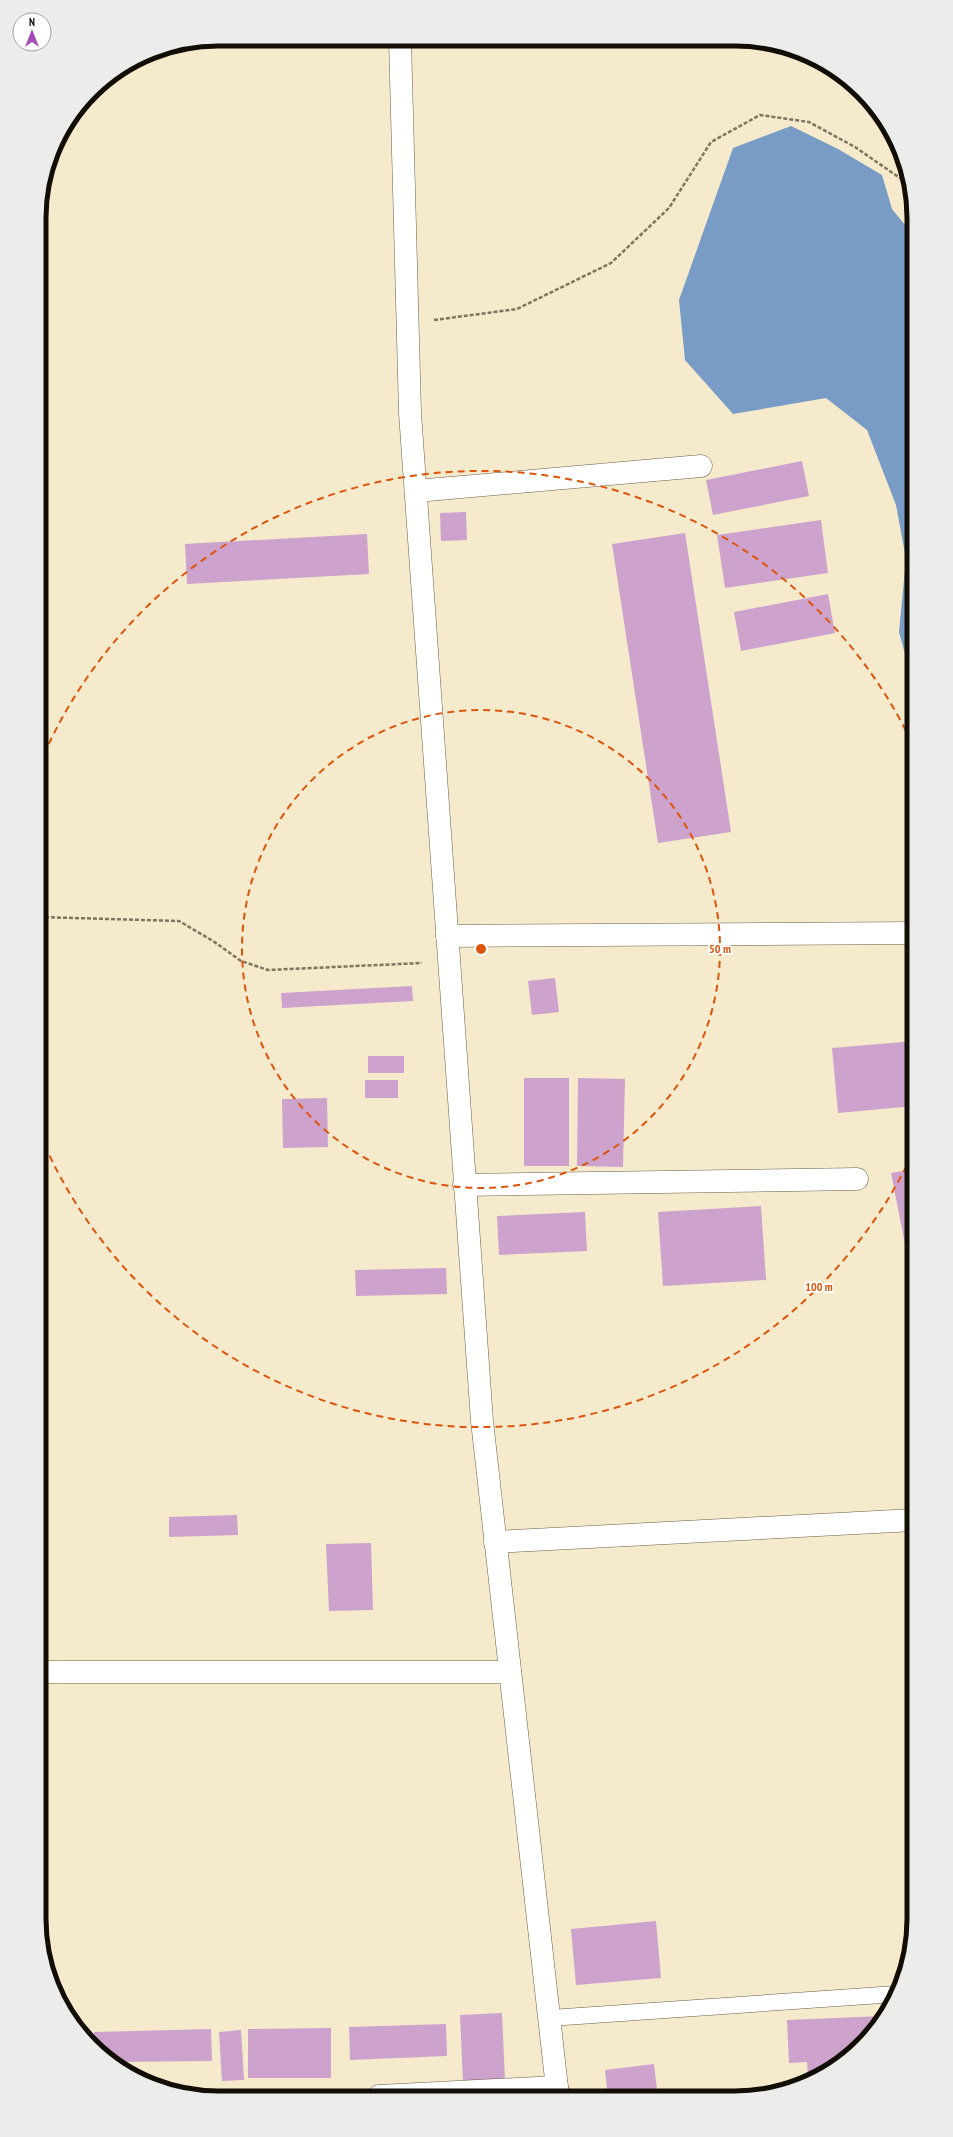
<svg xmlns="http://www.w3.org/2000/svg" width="953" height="2137" font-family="'PT Sans Narrow',sans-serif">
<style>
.water{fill:#789cc6}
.building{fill:#cda3cd}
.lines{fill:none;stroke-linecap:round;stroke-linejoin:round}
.service-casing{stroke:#6a5f46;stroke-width:17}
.minor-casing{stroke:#6a5f46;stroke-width:23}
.path{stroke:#7d7562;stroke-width:2.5;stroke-dasharray:4 2;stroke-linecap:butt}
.service{stroke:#fff;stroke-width:16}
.minor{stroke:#fff;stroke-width:22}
.ring{fill:none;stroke:#dd550c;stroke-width:2;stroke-dasharray:7 5}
.rim{fill:none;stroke:#120e05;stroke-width:5}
.centre{fill:#dd550c;stroke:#fff;stroke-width:2}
.ring-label{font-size:12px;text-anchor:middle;font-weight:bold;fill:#dd550c;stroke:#fff;stroke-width:4;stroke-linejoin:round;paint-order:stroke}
</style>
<rect width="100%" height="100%" fill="#f6eacc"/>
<!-- water -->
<polygon class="water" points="791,126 838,149 882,175 892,209 914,236 914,686 899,632 906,559 896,505 867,430 826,398 733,414 685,360 679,300 733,148"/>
<!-- building -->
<g class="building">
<polygon points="802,461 809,496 713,515 706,480"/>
<polygon points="466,512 467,540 441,541 440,513"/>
<polygon points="821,520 828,573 725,588 717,535"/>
<polygon points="685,533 731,832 658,843 612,544"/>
<polygon points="367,534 369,574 187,584 185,544"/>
<polygon points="828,594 835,633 741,651 734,612"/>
<polygon points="555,978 559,1012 532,1015 528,981"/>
<polygon points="412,986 413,1001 282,1008 281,993"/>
<polygon points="914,1041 914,1106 838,1113 832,1048"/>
<rect x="368" y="1056" width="36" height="17"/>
<rect x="524" y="1078" width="45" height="88"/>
<polygon points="578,1078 625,1079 623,1167 577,1166"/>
<rect x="365" y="1080" width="33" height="18"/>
<polygon points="327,1098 328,1147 283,1148 282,1099"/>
<polygon points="914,1169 914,1242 905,1244 891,1173"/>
<polygon points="761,1206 766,1280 663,1286 658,1212"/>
<polygon points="585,1212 587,1251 499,1255 497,1216"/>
<polygon points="446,1268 447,1294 356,1296 355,1270"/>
<polygon points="237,1515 238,1535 169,1537 169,1517"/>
<polygon points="371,1543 373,1610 329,1611 326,1544"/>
<polygon points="656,1921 661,1978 576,1985 571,1929"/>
<polygon points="502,2013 505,2081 463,2083 460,2015"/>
<polygon points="883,2016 870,2037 834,2068 808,2080 807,2062 789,2063 787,2020"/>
<polygon points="446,2024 447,2056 350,2060 349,2027"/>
<polygon points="331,2028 331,2078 248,2078 248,2029"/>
<polygon points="211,2029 212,2061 113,2062 94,2047 94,2032"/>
<polygon points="241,2030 244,2080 222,2081 219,2032"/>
<polygon points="654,2064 658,2098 608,2097 605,2070"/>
</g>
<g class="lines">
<defs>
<polyline id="service" points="550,2018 896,1994"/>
<g id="minor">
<polyline points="400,40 410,413 482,1421 558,2097"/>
<polyline points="416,491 701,466"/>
<polyline points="447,936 914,933"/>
<polyline points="464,1185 857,1179"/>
<polyline points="495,1542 914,1520"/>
<polyline points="39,1672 510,1672"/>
<polyline points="379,2096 557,2087"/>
</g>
</defs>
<!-- service casing -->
<use href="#service" class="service-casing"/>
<!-- minor casing -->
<use href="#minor" class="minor-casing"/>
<!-- path -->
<g class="path">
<polyline points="434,320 517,309 611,263 669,208 711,142 760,115 809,122 855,147 910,185"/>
<polyline points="39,917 179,921 213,941 241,961 268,970 422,963"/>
</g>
<!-- service -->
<use href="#service" class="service"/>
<!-- minor -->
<use href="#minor" class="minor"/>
</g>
<!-- distance rings -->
<g class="ring">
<circle cx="481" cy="949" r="239"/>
<path d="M912 1155A478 478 0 0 1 39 1132M39 766A478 478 0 0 1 912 743"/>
</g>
<!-- crop -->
<path d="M0 0H953V2137H0ZM218 46H735A172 172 0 0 1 907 218V1919A172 172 0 0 1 735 2091H218A172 172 0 0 1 46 1919V218A172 172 0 0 1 218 46Z" fill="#ececeb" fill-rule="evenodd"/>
<path class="rim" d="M218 46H735A172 172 0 0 1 907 218V1919A172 172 0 0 1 735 2091H218A172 172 0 0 1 46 1919V218A172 172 0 0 1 218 46Z"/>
<circle cx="481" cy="949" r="6" class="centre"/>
<g class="ring-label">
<text x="720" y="953">50 m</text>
<text x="819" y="1291">100 m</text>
</g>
<!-- north arrow -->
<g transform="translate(32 32)"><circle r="19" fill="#ffffff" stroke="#a09f9b"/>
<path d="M0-3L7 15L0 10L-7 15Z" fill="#a74cb7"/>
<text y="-6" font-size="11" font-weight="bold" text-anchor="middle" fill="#120e05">N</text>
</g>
</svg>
